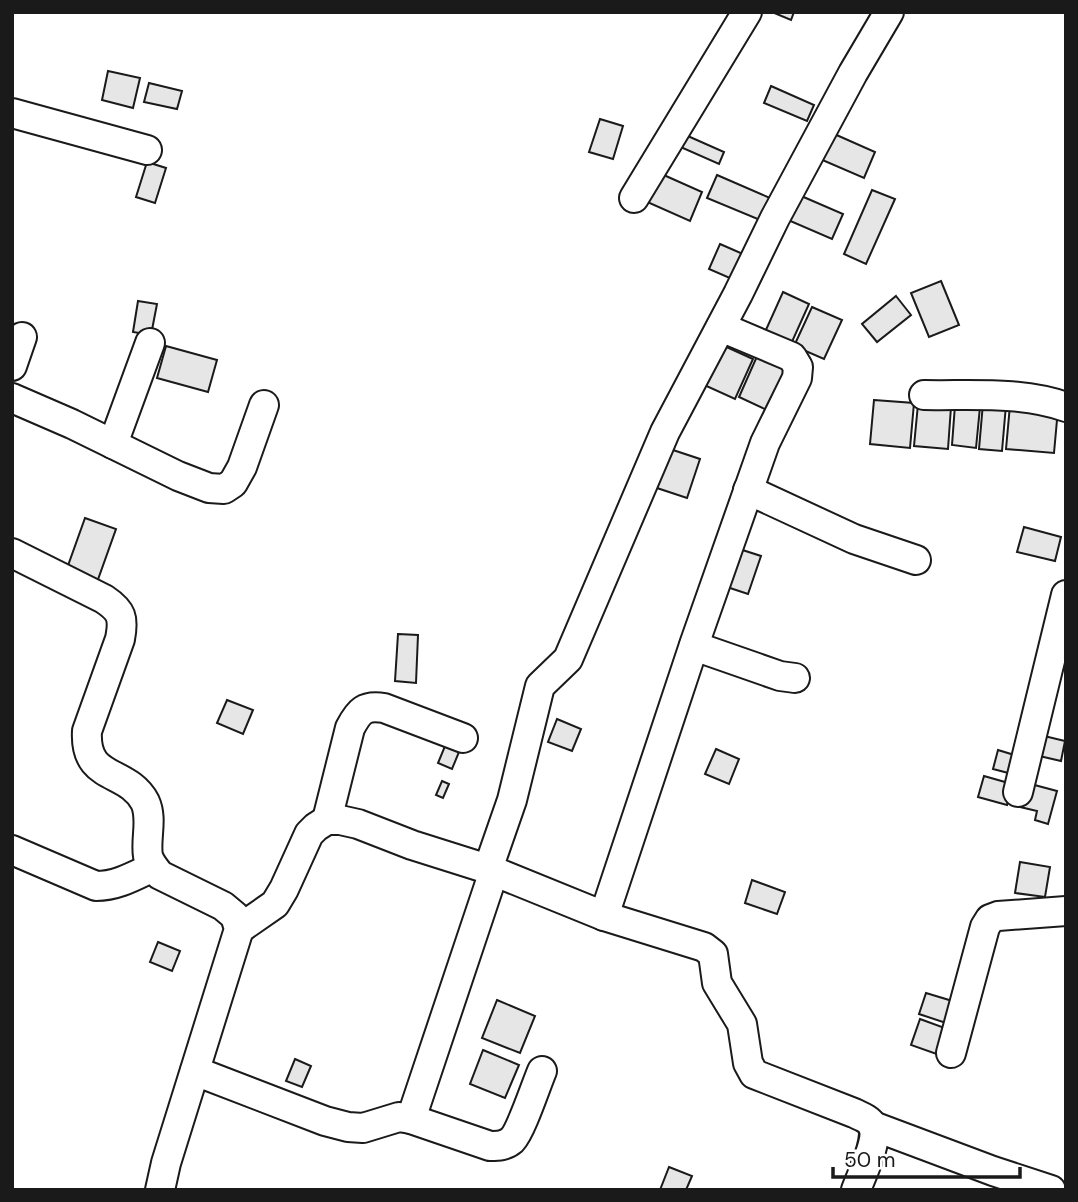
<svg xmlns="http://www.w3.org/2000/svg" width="1078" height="1202" font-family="'DM Sans',sans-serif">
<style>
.building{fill:#e6e6e6;stroke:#1a1a1a;stroke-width:2}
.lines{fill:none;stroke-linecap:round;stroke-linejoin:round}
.minor-casing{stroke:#1a1a1a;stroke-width:32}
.minor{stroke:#fff;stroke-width:28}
</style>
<rect width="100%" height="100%" fill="#fff"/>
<!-- building -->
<g class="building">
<polygon points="772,12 794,12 791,20"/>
<polygon points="108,71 140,78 133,108 102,100"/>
<polygon points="149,83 182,91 177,109 144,102"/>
<polygon points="771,86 814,105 807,121 764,103"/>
<polygon points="600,119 623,126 613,159 589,152"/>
<polygon points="681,133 724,152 719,164 676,145"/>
<polygon points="832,133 875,152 864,178 820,159"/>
<polygon points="147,162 166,168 155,203 136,197"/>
<polygon points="657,172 702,192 690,221 645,201"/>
<polygon points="717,175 770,198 760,220 707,198"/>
<polygon points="872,190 895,199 866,264 844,254"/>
<polygon points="792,192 843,214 832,239 781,217"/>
<polygon points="720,244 743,254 732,279 709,269"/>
<polygon points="941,281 959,325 929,337 911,293"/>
<polygon points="783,292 809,304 791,344 765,332"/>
<polygon points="896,296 911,315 877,342 862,324"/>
<polygon points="138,301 157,304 151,335 133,332"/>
<polygon points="812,307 842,320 824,359 794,346"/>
<polygon points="720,344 753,359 735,399 702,384"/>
<polygon points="166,346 217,360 208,392 157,378"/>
<polygon points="758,354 789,368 769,411 739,397"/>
<polygon points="874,400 914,403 910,448 870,444"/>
<polygon points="983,403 1006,405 1002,451 979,449"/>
<polygon points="918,404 951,407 948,449 914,446"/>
<polygon points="955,405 980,407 976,448 952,445"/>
<polygon points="1010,405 1058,409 1054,453 1006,449"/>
<polygon points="667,448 700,459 687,498 654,487"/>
<polygon points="85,518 116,529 96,585 65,574"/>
<polygon points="1024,527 1061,537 1055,561 1017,552"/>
<polygon points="730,546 761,556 748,594 718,584"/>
<polygon points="398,634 418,635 416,683 395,681"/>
<polygon points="227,700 253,710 243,734 217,723"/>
<polygon points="557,719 581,729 572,751 548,742"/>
<polygon points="1040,735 1065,741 1061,761 1035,755"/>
<polygon points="445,746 459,752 452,769 438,763"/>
<polygon points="716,749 739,759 729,784 705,774"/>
<polygon points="998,750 1021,757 1016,775 993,769"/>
<polygon points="984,776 1012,784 1007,805 978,797"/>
<polygon points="442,781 449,784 443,798 436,795"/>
<polygon points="1027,783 1057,791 1048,824 1035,820 1037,811 1020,807"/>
<polygon points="1020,862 1050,867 1045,897 1015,893"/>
<polygon points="752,880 785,892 777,914 745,903"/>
<polygon points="158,942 180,951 172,971 150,962"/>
<polygon points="926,993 959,1003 952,1025 919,1014"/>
<polygon points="497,1000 535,1016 520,1053 482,1038"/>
<polygon points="920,1019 953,1031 945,1057 911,1045"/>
<polygon points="483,1050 519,1065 505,1098 470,1084"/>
<polygon points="295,1059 311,1066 302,1087 286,1081"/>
<polygon points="669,1167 692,1176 686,1190 660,1190"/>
</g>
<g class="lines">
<defs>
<g id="minor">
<polyline points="12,113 147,150"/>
<polyline points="634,198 747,12"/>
<polyline points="12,366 22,337"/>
<path d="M924,395C970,396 1021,391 1066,407"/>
<polyline points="12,398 72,424 178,476 209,488 224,489 233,483 242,467 264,405"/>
<polyline points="113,444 150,343"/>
<polyline points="748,490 854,539 916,560"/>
<path d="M12,553L104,599C122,611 124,618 120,639L87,731C84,782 127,768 145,802C153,819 145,839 148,856C150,863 155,869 160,875L223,906L235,916L239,929L166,1163L160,1190"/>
<polyline points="694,646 780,676 795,678"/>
<polyline points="1018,792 1066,595"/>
<path d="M327,820L350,728C359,711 364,705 384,708L463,738"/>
<path d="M12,850L96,886C117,886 134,876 153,867"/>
<polyline points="604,916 695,642 765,443 797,378 798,367 792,357 721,327"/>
<path d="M239,929L275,904L284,889L309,834L316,827L327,820H340L358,824L412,845L488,869L604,916L704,947L713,954L717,983L742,1024L748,1063L754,1074L854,1113C860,1116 869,1119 872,1125C880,1138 861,1176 856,1190"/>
<polyline points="951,1053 985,927 990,919 998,916 1066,911"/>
<path d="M195,1071L325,1121L348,1127L363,1128L399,1117L411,1119L490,1146C498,1146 505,1146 512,1140C521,1131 536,1085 542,1071"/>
<polyline points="411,1119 491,880 488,869 512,800 540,686 568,659 665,432 738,294 775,218 853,73 889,12"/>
<polyline points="873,1126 993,1171 1051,1190"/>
</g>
</defs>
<!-- minor casing -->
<use href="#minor" class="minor-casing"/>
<!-- minor -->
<use href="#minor" class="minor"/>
</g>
<!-- border -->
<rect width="1078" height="1202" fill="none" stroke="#1a1a1a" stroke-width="28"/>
<!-- scale -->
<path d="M833 1167v10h187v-10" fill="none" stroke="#1a1a1a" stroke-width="3.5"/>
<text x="844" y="1167" font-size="21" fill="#1a1a1a" stroke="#ffffff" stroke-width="5" paint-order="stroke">50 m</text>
</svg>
